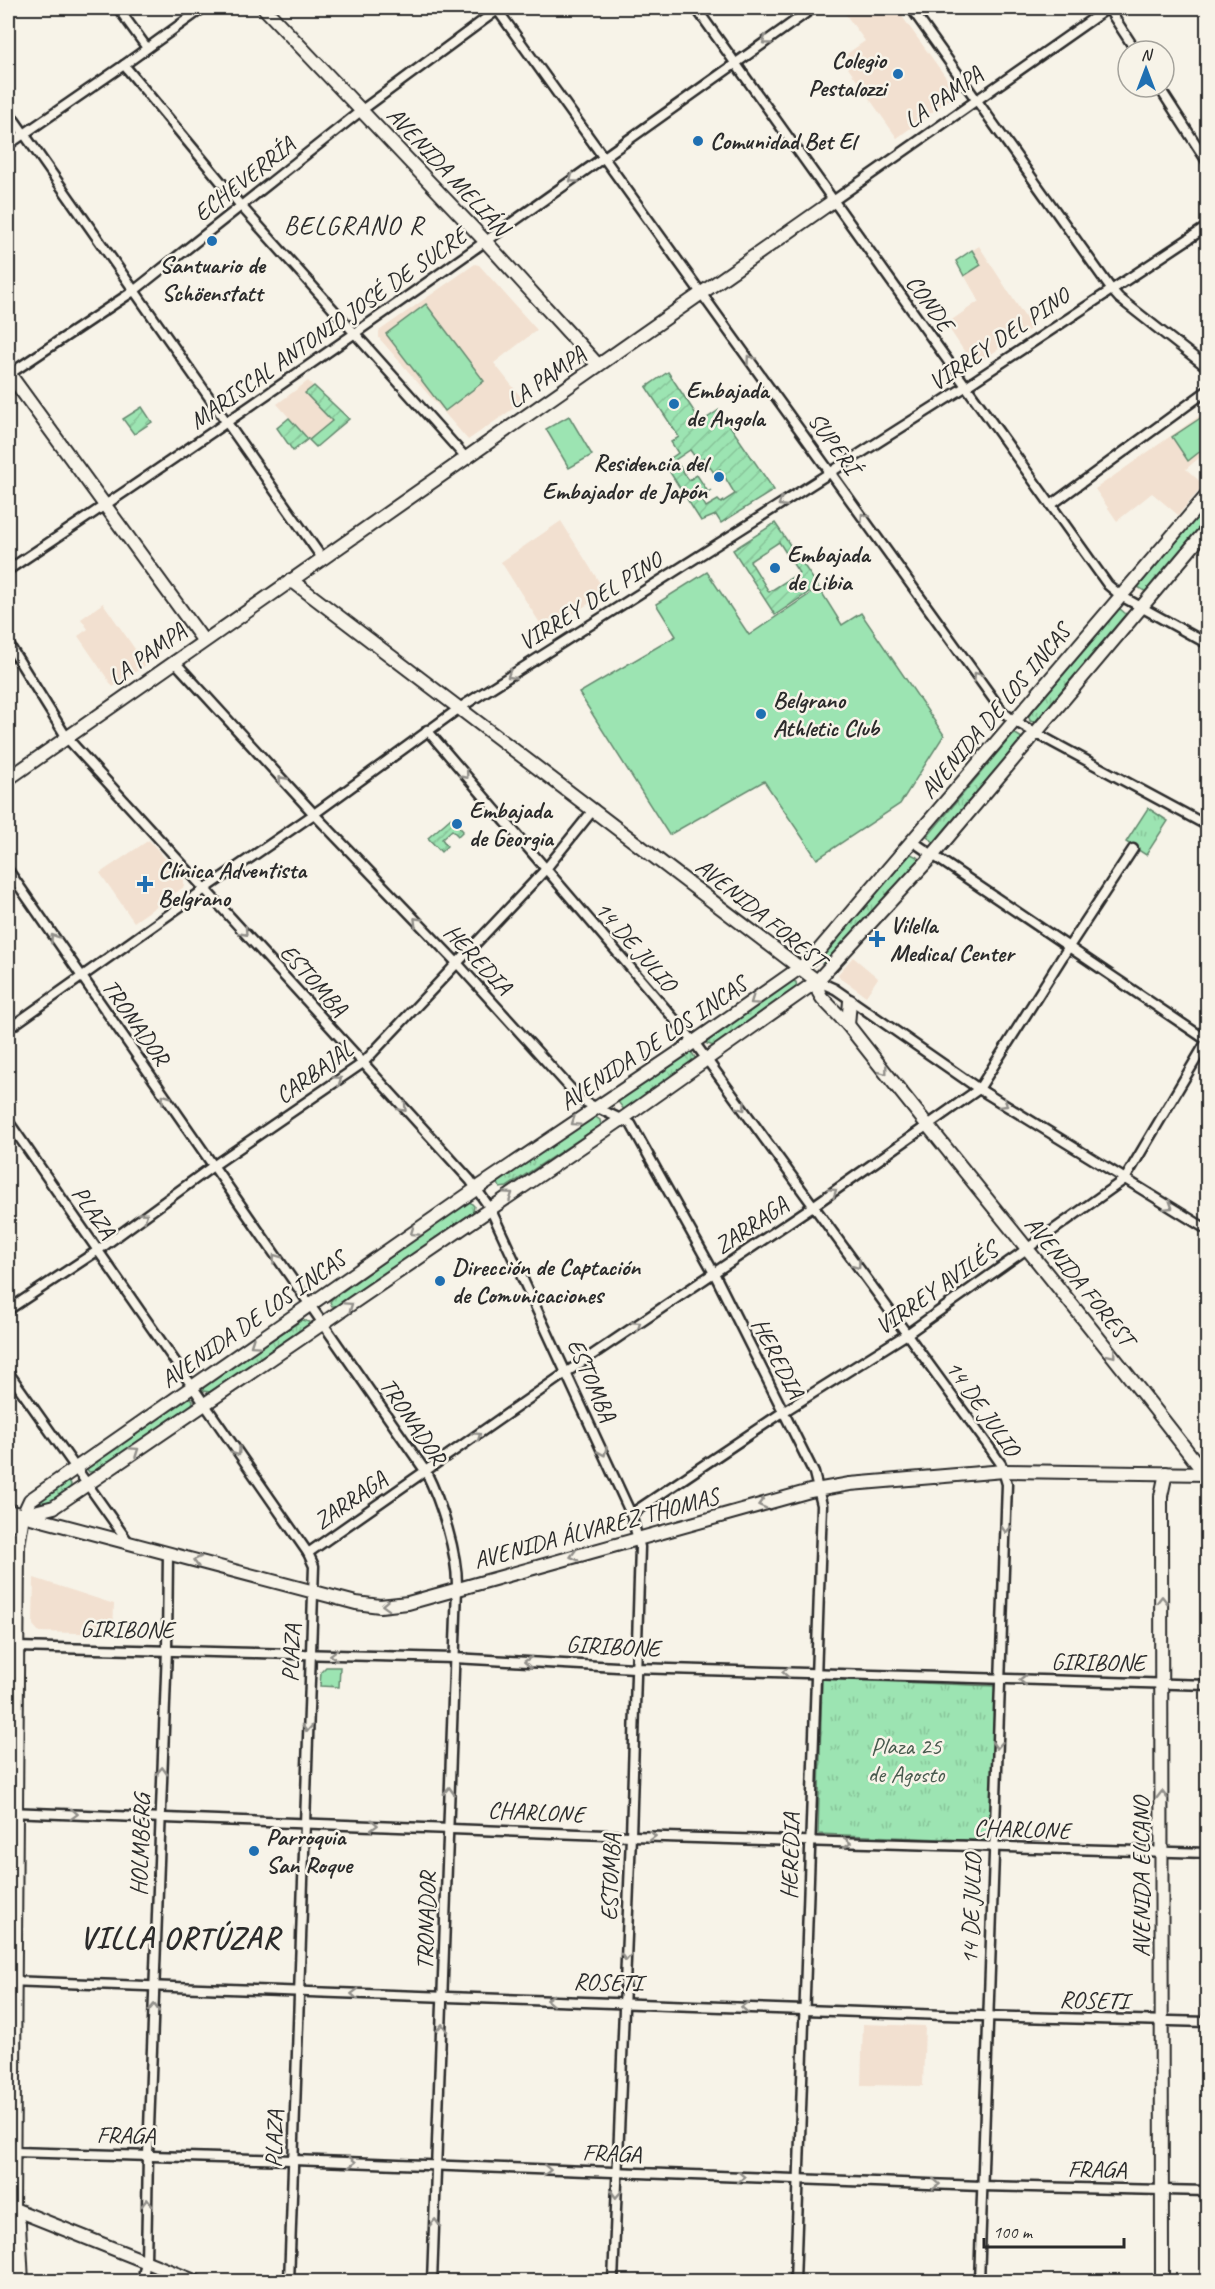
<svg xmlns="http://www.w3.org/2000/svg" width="1215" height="2289" font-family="Caveat,sans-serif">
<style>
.built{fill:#f2e0d0}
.grass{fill:url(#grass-tufts);stroke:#64886e;stroke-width:1.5}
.garden{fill:url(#garden-furrows);stroke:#64886e;stroke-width:1.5;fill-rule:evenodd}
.pitch{fill:#9ce4b2;stroke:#64886e;stroke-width:1.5}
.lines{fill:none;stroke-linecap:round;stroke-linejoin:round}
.street-casing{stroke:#2b2b2b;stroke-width:13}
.secondary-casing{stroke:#2b2b2b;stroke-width:16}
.street{stroke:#f7f3e8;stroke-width:8}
.secondary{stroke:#f7f3e8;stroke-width:12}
.oneway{stroke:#918f8a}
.poi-dot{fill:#1f6fb2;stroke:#f7f3e8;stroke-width:2}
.labels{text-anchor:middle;stroke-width:5;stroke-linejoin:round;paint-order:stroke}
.poi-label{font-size:24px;font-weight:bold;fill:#2b2b2b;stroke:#f7f3e8;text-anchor:start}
.street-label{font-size:24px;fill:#2b2b2b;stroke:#f7f3e8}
.park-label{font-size:24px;fill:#47594d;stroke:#f7f3e8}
.neighbourhood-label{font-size:26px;letter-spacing:1.5px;fill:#2b2b2b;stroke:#f7f3e8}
.district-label{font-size:30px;font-weight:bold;letter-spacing:1.5px;fill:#2b2b2b;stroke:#f7f3e8}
</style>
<defs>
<pattern id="grass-tufts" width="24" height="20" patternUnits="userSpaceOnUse" patternTransform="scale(1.5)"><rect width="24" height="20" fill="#9ce4b2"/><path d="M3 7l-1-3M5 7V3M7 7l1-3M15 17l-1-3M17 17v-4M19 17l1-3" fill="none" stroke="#87c499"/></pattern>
<pattern id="garden-furrows" width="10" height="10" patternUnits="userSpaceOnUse" patternTransform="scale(1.5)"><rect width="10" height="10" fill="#9ce4b2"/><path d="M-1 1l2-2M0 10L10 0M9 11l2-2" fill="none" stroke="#87c499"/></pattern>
</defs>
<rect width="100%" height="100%" fill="#f7f3e8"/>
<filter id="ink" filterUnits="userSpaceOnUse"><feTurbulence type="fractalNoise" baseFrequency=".0167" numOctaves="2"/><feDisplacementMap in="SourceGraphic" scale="12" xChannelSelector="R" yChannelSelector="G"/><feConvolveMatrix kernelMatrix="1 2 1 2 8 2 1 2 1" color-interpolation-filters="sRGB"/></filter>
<g filter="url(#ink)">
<!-- built -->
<g class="built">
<polygon points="841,8 896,8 955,90 953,97 897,138 841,58 865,41"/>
<polygon points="979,246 1032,328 977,363 972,363 946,324 979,301 956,261"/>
<polygon points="475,264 479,265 537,330 494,363 524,401 468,440 379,338 379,331"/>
<polygon points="308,381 349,419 316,447 277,404"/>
<polygon points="1205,412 1207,416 1207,451 1186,469 1204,485 1178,515 1152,493 1117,521 1095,489"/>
<polygon points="561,521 606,593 545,631 501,562"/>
<polygon points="103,603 146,665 113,687 78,636 88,629 81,619"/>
<polygon points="149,840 184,880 184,887 134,922 100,873"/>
<polygon points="853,957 878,978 866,996 839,977 838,974"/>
<polygon points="34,1578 114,1604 113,1634 39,1632 33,1625"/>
<polygon points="863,2024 925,2026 923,2086 861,2085"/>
</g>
<!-- grass -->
<g class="grass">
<polygon points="1196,517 1202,518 1204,524 1146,592 1138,587"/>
<polygon points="1119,608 1126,614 1035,722 1030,721 1028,714"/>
<polygon points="1014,733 1022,738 934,842 927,837"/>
<polygon points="1148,808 1168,821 1146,855 1126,842"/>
<polygon points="911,854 917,857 919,863 827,963 820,962 819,956"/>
<polygon points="790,980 796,982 797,988 714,1046 707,1044 707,1039"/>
<polygon points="690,1050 698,1062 625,1111 616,1099"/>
<polygon points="594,1116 600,1120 601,1125 507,1187 500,1188 498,1183 500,1179"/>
<polygon points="469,1201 474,1206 473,1212 338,1306 332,1306 330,1302 332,1299"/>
<polygon points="302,1320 309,1322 309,1327 210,1392 203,1391 204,1384"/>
<polygon points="188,1396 193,1400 192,1406 96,1471 89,1472 86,1468"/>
<polygon points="68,1480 71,1484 70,1489 44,1507 40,1506 36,1502"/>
<polygon points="326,1667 340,1667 339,1687 320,1686 321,1672"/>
<polygon points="822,1679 996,1686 989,1841 818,1834"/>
<polygon points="8,2242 14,2242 15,2281 8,2281"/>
</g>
<!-- garden -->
<g class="garden">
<path d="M668,372L701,422L719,410L774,490L721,523L716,515L701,521L664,463L678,453L671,442L679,437L646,387ZM690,450L698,461L704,458L714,473L720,469L735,494L721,503L718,500L706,507L701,498L711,490L708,492L697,475L689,480L675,460Z"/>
<polygon points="314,386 349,419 316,447 309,440 332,421 305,393"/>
<polygon points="142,407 152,422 134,434 123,419"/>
<polygon points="289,418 308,439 293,451 277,428"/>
<path d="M775,523L818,586L775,615L733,550ZM779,542L799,573L769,592L750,561Z"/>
<polygon points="451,818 463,831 458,836 452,830 442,839 447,846 441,852 428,838"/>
</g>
<!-- pitch -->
<g class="pitch">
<polygon points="972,250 981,265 964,276 956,261"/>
<polygon points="426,304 484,381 445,411 386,334"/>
<polygon points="1205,415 1207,419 1207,446 1188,461 1172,437"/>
<polygon points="569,416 592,455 569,468 546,429"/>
<polygon points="707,572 749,635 819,588 842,625 861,613 944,735 900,804 817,859 764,781 669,835 579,693 676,636 656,604"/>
</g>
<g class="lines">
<defs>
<g id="street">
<polyline points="118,8 147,48"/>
<polyline points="496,8 1002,711 1014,721 1054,743 1208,826"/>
<polyline points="696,8 1108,585 1121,596 1208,644"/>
<polyline points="911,8 1111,289 1119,298 1208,368"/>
<polyline points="1108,8 1136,51"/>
<polyline points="124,65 241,206 466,458"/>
<polyline points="1159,87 1208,163"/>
<polyline points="8,111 322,558"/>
<polyline points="8,145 124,65 203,8"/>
<polyline points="833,201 1108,8"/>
<polyline points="8,375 135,290 362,110 500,8"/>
<polyline points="1200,504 1208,510"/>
<polyline points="1051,505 1208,390"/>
<path d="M8,570C281,389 547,198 813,8"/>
<polyline points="8,643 67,738 470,1180 490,1208 631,1514 640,1547 631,1836 613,2282"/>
<polyline points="174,661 314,814 457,963 581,1100 631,1124 714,1273 814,1473 822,1505 795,2282"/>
<polyline points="427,730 694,1042 987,1444 1001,1464 1007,1484 979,2282"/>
<polyline points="912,841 1208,1041"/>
<path d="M8,870L426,1472C441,1502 458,1554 457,1588L432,2282"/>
<polyline points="817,981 835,989 979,1089 1208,1230"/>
<polyline points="8,1029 205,889 314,814 461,707 965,387 1208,226"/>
<polyline points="8,1121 308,1553 314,1566 289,2282"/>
<polyline points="8,1310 97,1251 213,1166 363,1063 545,870 594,809"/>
<polyline points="8,1372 129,1543"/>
<polyline points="631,1514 783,1412 907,1334 1125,1179 1208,1039"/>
<polyline points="308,1553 567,1372 813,1206 979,1089 1068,948 1133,849"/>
<polyline points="16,1647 454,1658 635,1668 1208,1685"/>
<polyline points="8,1812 631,1836 1208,1853"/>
<polyline points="8,1981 944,2015 1208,2022"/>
<polyline points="14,2152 293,2160 981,2186 1208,2191"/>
<polyline points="142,2282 146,2261 148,2155 167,1649 168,1553"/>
</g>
<g id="secondary">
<polyline points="264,8 486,242 598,365"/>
<polyline points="8,372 203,640"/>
<path d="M291,580L817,981L819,993L822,998L848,1025C967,1177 1091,1324 1208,1478"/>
<polyline points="8,779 833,201"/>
<polyline points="848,1025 850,1001"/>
<polyline points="8,1511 356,1603 380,1606 408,1603 810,1491 850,1484 1004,1471 1207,1474"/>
<polyline points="8,1526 23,1515 54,1507 622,1119 817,981 932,856 1208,528"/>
<polyline points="9,2207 197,2282"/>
<polyline points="22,2282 19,2224 13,2209 18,1546 23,1515 30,1500 476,1189 694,1042 801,967 814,956 1208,494"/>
<polyline points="1162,2282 1161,1496 1166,1473"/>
</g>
</defs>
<!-- street casing -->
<use href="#street" class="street-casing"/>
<!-- secondary casing -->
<use href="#secondary" class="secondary-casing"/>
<!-- street -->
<use href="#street" class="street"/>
<!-- secondary -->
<use href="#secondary" class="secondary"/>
</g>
<!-- one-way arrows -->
<defs><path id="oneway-chevron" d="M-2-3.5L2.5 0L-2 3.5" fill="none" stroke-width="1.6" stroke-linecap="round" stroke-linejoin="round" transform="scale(1.5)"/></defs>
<g class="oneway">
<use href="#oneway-chevron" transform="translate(766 41) rotate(144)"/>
<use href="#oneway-chevron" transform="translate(573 179) rotate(144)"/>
<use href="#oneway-chevron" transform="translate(750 359) rotate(-126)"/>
<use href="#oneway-chevron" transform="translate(782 503) rotate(148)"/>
<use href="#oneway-chevron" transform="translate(864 517) rotate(-126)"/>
<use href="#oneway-chevron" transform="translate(511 675) rotate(148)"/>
<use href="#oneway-chevron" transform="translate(977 676) rotate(-126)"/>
<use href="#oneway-chevron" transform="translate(465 775) rotate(50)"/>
<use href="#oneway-chevron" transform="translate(282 780) rotate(-132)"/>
<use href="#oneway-chevron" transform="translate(417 921) rotate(-134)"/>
<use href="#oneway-chevron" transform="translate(244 932) rotate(48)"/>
<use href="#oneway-chevron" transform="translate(54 938) rotate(-124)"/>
<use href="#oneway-chevron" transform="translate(754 1001) rotate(145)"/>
<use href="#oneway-chevron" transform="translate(884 1071) rotate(52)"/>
<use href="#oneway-chevron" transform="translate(338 1080) rotate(-34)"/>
<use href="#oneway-chevron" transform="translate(165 1098) rotate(-125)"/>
<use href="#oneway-chevron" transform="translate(1004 1104) rotate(32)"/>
<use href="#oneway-chevron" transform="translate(742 1107) rotate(54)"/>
<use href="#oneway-chevron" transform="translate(403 1108) rotate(48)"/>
<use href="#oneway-chevron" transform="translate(575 1122) rotate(146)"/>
<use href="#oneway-chevron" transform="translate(833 1192) rotate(-35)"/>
<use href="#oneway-chevron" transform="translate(509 1195) rotate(-34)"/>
<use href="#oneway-chevron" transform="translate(1169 1206) rotate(32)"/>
<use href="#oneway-chevron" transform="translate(144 1216) rotate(-36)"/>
<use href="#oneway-chevron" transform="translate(414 1232) rotate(145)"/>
<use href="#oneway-chevron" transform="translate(276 1258) rotate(-125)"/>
<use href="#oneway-chevron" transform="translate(857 1265) rotate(54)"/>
<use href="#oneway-chevron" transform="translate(349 1306) rotate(-35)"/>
<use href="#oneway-chevron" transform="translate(637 1325) rotate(-34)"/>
<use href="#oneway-chevron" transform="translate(254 1344) rotate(146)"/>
<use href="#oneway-chevron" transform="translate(1112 1354) rotate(52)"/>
<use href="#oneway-chevron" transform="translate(477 1436) rotate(-35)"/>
<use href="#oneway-chevron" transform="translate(135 1451) rotate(-34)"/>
<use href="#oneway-chevron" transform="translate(237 1452) rotate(55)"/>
<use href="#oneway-chevron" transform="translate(603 1452) rotate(66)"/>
<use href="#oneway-chevron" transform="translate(762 1504) rotate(165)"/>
<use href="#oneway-chevron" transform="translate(1006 1529) rotate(92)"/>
<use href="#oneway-chevron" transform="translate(574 1556) rotate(165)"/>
<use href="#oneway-chevron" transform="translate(197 1561) rotate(-165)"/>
<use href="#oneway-chevron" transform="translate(1162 1600) rotate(-90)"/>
<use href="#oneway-chevron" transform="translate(386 1605) rotate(178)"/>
<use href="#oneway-chevron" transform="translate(334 1655) rotate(-178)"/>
<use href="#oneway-chevron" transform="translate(528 1662) rotate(-177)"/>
<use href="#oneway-chevron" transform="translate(786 1672) rotate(-178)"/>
<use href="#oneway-chevron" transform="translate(1023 1680) rotate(-179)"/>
<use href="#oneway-chevron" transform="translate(307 1728) rotate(92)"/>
<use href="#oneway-chevron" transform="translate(997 1745) rotate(93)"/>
<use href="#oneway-chevron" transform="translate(162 1771) rotate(-88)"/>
<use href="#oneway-chevron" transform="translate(449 1791) rotate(-88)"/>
<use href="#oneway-chevron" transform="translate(1162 1795) rotate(-90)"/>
<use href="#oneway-chevron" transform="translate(74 1814) rotate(2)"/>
<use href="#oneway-chevron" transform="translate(374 1825) rotate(2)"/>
<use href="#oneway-chevron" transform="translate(652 1836) rotate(2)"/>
<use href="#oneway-chevron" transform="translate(847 1843) rotate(2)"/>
<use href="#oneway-chevron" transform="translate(626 1957) rotate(93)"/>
<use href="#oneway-chevron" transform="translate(355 1994) rotate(-178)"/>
<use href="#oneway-chevron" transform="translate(550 2000) rotate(-178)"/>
<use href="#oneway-chevron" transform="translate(745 2007) rotate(-178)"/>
<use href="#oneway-chevron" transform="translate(154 2008) rotate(-88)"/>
<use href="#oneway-chevron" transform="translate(442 2028) rotate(-88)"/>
<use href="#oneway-chevron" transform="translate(352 2162) rotate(2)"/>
<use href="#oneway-chevron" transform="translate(547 2170) rotate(2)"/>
<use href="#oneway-chevron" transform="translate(741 2177) rotate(2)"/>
<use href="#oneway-chevron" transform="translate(936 2184) rotate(2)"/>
<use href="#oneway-chevron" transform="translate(616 2194) rotate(92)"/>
<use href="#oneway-chevron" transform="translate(147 2203) rotate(-89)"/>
<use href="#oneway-chevron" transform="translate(435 2223) rotate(-88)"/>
</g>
</g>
<!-- markers -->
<g class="poi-dot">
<circle cx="898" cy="74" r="6"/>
<circle cx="698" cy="141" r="6"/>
<circle cx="212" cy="241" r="6"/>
<circle cx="674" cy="404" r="6"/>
<circle cx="719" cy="477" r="6"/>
<circle cx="775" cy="568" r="6"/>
<circle cx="761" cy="714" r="6"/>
<circle cx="457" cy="824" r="6"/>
<path d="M142 875h6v6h6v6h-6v6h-6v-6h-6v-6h6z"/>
<path d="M874 930h6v6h6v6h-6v6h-6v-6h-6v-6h6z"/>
<circle cx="440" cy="1281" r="6"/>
<circle cx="254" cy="1851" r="6"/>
</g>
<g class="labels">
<!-- poi labels -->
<g class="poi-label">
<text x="886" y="68" text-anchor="end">Colegio<tspan x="886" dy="28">Pestalozzi</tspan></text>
<text x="710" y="149">Comunidad Bet El</text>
<text x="212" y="273" text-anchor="middle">Santuario de<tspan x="212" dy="28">Schöenstatt</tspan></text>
<text x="686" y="398">Embajada<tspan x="686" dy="28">de Angola</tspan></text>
<text x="707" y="471" text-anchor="end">Residencia del<tspan x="707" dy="28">Embajador de Japón</tspan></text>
<text x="787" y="562">Embajada<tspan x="787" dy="28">de Libia</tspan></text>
<text x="773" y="708">Belgrano<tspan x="773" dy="28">Athletic Club</tspan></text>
<text x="469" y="818">Embajada<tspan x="469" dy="28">de Georgia</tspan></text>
<text x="158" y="878">Clínica Adventista<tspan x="158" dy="28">Belgrano</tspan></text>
<text x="890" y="933">Vilella<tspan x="890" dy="28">Medical Center</tspan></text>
<text x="452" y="1275">Dirección de Captación<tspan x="452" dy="28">de Comunicaciones</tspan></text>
<text x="266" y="1845">Parroquia<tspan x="266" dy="28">San Roque</tspan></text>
</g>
<!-- street labels -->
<g class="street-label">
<text transform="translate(943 97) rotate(-35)" y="8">LA PAMPA</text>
<text transform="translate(448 171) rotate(47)" y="8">AVENIDA MELIÁN</text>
<text transform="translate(244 179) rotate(-38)" y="8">ECHEVERRÍA</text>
<text transform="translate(930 303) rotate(54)" y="8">CONDE</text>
<text transform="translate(328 328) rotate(-35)" y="8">MARISCAL ANTONIO JOSÉ DE SUCRE</text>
<text transform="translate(999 339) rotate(-34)" y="8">VIRREY DEL PINO</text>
<text transform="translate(546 377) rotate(-35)" y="8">LA PAMPA</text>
<text transform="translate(834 443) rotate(54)" y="8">SUPERÍ</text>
<text transform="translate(590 601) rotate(-32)" y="8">VIRREY DEL PINO</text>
<text transform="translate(147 654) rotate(-36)" y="8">LA PAMPA</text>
<text transform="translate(995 711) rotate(-50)" y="8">AVENIDA DE LOS INCAS</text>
<text transform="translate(761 913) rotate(39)" y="8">AVENIDA FOREST</text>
<text transform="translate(636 946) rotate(49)" y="8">14 DE JULIO</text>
<text transform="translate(478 959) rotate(47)" y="8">HEREDIA</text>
<text transform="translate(314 980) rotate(48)" y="8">ESTOMBA</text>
<text transform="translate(136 1022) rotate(55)" y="8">TRONADOR</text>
<text transform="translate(653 1043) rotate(-34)" y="8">AVENIDA DE LOS INCAS</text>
<text transform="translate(314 1072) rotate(-36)" y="8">CARBAJAL</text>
<text transform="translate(94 1212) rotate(55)" y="8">PLAZA</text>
<text transform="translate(751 1225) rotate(-34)" y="8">ZARRAGA</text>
<text transform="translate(1080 1281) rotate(51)" y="8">AVENIDA FOREST</text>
<text transform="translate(936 1288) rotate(-35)" y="8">VIRREY AVILÉS</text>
<text transform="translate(253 1319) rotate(-35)" y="8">AVENIDA DE LOS INCAS</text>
<text transform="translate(778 1358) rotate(63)" y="8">HEREDIA</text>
<text transform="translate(592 1380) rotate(66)" y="8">ESTOMBA</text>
<text transform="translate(983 1408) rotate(55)" y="8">14 DE JULIO</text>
<text transform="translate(413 1421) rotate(56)" y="8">TRONADOR</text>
<text transform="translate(350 1500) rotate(-35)" y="8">ZARRAGA</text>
<text transform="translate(596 1528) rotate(-15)" y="8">AVENIDA ÁLVAREZ THOMAS</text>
<text transform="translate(127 1629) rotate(1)" y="8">GIRIBONE</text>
<text transform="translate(613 1646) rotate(3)" y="8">GIRIBONE</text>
<text transform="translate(291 1653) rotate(-87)" y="8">PLAZA</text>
<text transform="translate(1098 1662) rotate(1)" y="8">GIRIBONE</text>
<text transform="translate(536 1812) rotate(3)" y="8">CHARLONE</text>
<text transform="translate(1022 1829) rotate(2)" y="8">CHARLONE</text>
<text transform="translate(140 1845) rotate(-88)" y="8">HOLMBERG</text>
<text transform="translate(790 1856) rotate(-88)" y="8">HEREDIA</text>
<text transform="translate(610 1877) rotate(-88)" y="8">ESTOMBA</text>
<text transform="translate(1141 1877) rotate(-90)" y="8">AVENIDA ELCANO</text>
<text transform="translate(971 1909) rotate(-88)" y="8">14 DE JULIO</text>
<text transform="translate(426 1921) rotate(-88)" y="8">TRONADOR</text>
<text transform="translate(608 1982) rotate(2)" y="8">ROSETI</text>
<text transform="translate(1094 2000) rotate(2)" y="8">ROSETI</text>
<text transform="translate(126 2135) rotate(1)" y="8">FRAGA</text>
<text transform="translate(274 2139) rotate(-88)" y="8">PLAZA</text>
<text transform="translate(612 2153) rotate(2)" y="8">FRAGA</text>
<text transform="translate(1097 2169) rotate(1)" y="8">FRAGA</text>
</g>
<!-- park labels -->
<g class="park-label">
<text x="906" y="1754">Plaza 25<tspan x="906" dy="28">de Agosto</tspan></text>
</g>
<!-- neighbourhood labels -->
<g class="neighbourhood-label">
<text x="354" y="234">BELGRANO R</text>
</g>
<!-- district labels -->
<g class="district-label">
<text x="180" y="1948">VILLA ORTÚZAR</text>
</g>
</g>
<!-- margin -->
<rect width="1215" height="2289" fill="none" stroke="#f7f3e8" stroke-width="30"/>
<rect x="15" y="15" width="1185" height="2259" fill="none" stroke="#2b2b2b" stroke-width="2" filter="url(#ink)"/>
<!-- north arrow -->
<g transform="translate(1146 69)"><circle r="28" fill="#f7f3e8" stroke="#a5a39c" stroke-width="1.5"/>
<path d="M0-4.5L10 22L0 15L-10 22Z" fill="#1f6fb2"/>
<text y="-9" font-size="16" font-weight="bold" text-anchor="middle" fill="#2b2b2b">N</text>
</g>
<!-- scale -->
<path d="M984 2238v9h140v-9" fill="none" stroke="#2b2b2b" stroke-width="3"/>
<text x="993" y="2238" font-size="18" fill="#2b2b2b" stroke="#f7f3e8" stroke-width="4.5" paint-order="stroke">100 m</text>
</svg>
